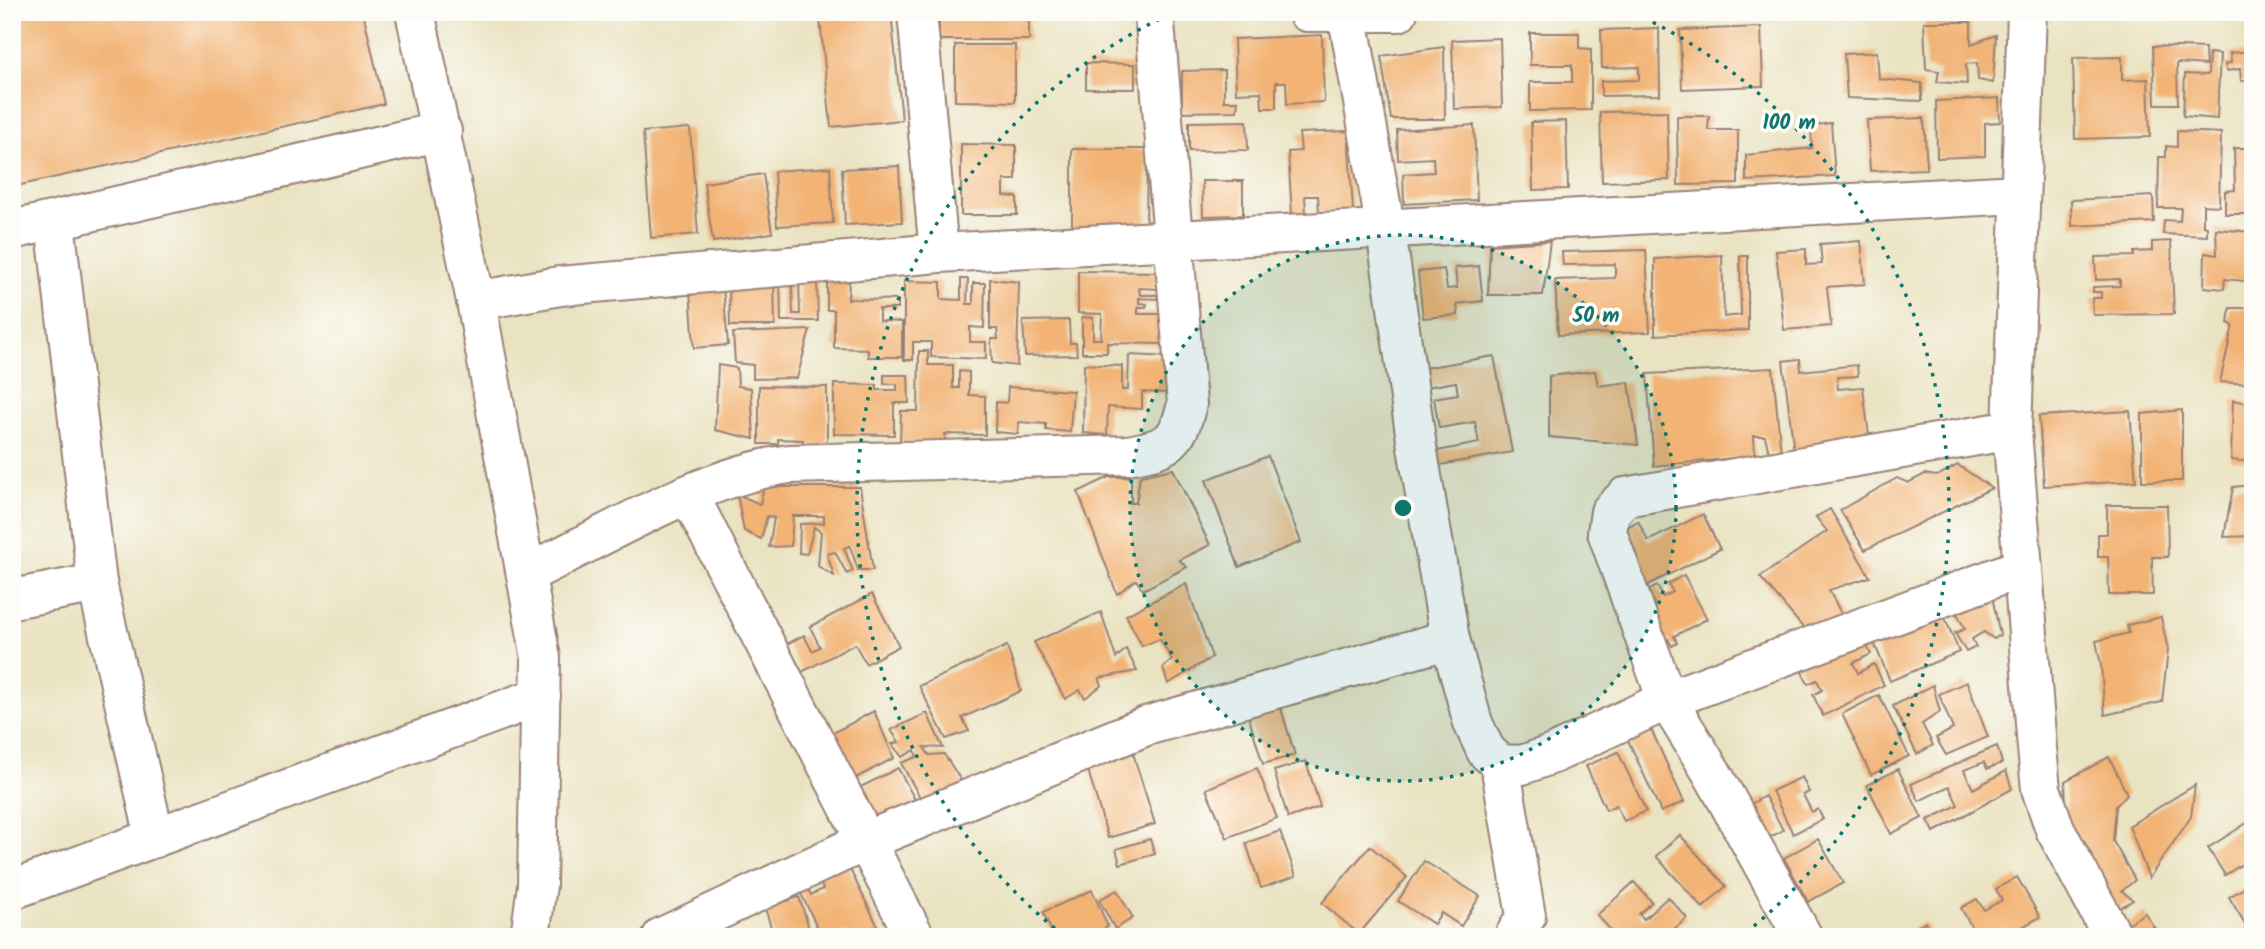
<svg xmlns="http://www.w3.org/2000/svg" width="2265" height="949" font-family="Kalam,sans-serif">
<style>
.building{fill:#f2b374}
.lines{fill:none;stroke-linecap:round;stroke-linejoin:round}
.street-casing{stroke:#9a8176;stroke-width:42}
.street{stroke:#fff;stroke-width:38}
.ring{fill:none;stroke:#0f766e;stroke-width:3.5;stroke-dasharray:3.5 7}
.centre{fill:#0f766e;stroke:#fdfcf7;stroke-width:3.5}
.ring-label{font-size:21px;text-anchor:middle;font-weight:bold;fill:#0f766e;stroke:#fdfcf7;stroke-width:7;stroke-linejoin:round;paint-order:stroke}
</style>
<rect width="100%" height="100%" fill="#fdfcf7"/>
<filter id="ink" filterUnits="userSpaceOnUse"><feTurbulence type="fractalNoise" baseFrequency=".0143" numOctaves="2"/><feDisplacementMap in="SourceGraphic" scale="14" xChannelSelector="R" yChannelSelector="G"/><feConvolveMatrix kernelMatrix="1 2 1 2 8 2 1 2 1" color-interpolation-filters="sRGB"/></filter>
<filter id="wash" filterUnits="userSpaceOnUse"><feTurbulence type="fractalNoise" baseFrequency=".00686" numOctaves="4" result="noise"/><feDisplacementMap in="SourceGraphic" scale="28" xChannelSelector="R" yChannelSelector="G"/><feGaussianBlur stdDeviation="1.57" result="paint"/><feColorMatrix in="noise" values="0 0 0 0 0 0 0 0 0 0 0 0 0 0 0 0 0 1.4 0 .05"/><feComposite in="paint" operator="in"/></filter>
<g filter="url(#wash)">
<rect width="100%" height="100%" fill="#eae3c2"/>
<g id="blocks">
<!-- building -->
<g class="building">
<polygon points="12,12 363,12 384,104 12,187"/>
<polygon points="891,12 902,120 831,127 820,19"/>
<rect x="939" y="12" width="90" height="28"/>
<polygon points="1924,22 1971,22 1971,44 1996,35 1993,83 1978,80 1977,63 1966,64 1967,84 1937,82 1939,71 1926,69"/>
<polygon points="1761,27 1763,86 1682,89 1680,30"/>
<polygon points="1659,28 1660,95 1601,96 1601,81 1639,80 1639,67 1602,68 1601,30"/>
<polygon points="1530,33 1579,33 1579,48 1591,49 1591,110 1530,111 1530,82 1572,82 1572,65 1530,65"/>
<polygon points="1322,35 1324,102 1287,104 1286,82 1276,82 1276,108 1262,108 1261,92 1236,93 1234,39"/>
<polygon points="1500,38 1502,107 1454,109 1452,40"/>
<polygon points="955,45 1015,45 1015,102 955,101"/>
<polygon points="2153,46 2205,48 2206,65 2177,63 2178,104 2155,104"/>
<polygon points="1444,47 1445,119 1391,119 1381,56"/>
<polygon points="2253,51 2253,80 2241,81 2240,69 2226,71 2225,64 2231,63 2230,53"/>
<polygon points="1877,52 1879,79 1922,83 1922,101 1847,98 1844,54"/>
<polygon points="2209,53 2220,54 2217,119 2183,116 2185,74 2208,75"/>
<polygon points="2122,57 2122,80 2148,79 2150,137 2075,139 2073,58"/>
<polygon points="1086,63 1135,64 1135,89 1086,89"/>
<polygon points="1224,70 1224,101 1238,101 1237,111 1182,112 1182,71"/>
<polygon points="1999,98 2000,122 1985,123 1985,156 1937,158 1936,101"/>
<polygon points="1667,111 1669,180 1602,182 1600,112"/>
<polygon points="1677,116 1709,116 1708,130 1738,130 1738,184 1678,185"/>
<polygon points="1924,118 1927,169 1870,171 1867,120"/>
<polygon points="1247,121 1248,150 1189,151 1189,122"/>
<polygon points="1566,121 1568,189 1533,190 1531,122"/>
<polygon points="1831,123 1835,176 1746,181 1746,155 1812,148 1811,126"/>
<polygon points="1474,125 1477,200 1404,204 1403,174 1434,172 1433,158 1398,160 1397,130"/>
<polygon points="690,128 698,234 651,238 643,132"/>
<polygon points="1348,131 1353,211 1319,213 1318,196 1305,196 1306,214 1292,215 1288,152 1301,151 1299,133"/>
<polygon points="2177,131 2221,133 2219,206 2203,205 2203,226 2207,227 2207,236 2163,234 2164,220 2180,221 2181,208 2158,208 2159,157 2166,157 2166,146 2177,147"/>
<polygon points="961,144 1016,145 1016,180 1004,180 1004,196 1017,197 1017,215 961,215"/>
<polygon points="2234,148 2253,148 2253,214 2225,214 2225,191 2235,190"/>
<polygon points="1072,149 1147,149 1146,232 1072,233"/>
<polygon points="899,166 902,222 845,225 842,169"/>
<polygon points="830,167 833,223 777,226 774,171"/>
<polygon points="763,174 772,233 713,242 704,183"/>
<polygon points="1202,181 1243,181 1243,215 1203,216"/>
<polygon points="2153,196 2154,222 2072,226 2071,200"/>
<polygon points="2216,229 2253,232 2253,282 2225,279 2224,289 2204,287 2205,253 2217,255"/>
<polygon points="1550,241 1543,295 1488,295 1490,245"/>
<polygon points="1861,241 1865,284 1827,287 1831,326 1784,330 1776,251 1806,249 1806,265 1822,264 1820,244"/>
<polygon points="2171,241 2174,314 2093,315 2092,298 2101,298 2101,292 2093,292 2093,287 2120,286 2120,279 2096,280 2095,257 2134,256 2134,252 2152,251 2152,242"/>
<polygon points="1646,250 1650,332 1558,335 1555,280 1615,278 1615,264 1563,265 1562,252"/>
<polygon points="1722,255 1724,317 1741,315 1740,256 1748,256 1748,330 1655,335 1655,259"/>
<polygon points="1479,266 1483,301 1457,304 1458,315 1423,318 1418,272 1444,269 1447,289 1457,288 1455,268"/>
<polygon points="1078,271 1159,272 1159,289 1139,288 1140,295 1158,295 1157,299 1139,298 1139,303 1147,304 1146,307 1138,307 1138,314 1163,314 1163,344 1107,343 1107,353 1082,353 1082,317 1093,318 1093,339 1101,339 1102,314 1078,313"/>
<polygon points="780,278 792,278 793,314 800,314 799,280 817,280 818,321 781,321"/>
<polygon points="961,279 968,279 967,304 973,304 973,283 985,283 984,328 970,327 970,342 986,342 986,359 931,357 931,342 913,342 913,360 904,360 904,281 941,282 941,299 961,300"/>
<polygon points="990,279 1019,282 1017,366 992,363 991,339 998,339 997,329 990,329"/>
<polygon points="729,280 774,280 775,326 730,326"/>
<polygon points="827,280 849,281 848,299 898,300 898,309 879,309 879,321 902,322 902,357 868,357 868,349 834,348 834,310 827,310"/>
<polygon points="723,287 728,345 694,348 690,290"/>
<polygon points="2230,308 2253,308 2253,384 2220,382 2233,325 2228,323"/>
<polygon points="1069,320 1070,343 1076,343 1077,355 1025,356 1023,321"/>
<polygon points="810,330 797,378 753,379 753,365 735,363 733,333"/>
<polygon points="919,351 928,351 928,365 953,365 953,388 959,388 959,371 969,372 969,395 985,396 985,435 945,434 945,443 900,442 901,411 918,411"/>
<polygon points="1129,355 1170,357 1169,393 1142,392 1142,409 1108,407 1107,435 1083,433 1084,364 1122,366 1122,390 1128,390"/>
<polygon points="1494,356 1512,452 1440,465 1437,451 1479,443 1475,422 1439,428 1434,398 1458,394 1456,382 1427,387 1424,368"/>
<polygon points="1800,359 1801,371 1857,365 1858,376 1837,377 1838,389 1863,387 1870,444 1794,452 1783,361"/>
<polygon points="718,365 737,368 738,386 751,388 754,439 715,430"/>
<polygon points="1773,368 1781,454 1769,453 1765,436 1754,436 1755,456 1654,466 1647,374"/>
<polygon points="1595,371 1598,386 1629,382 1638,445 1549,437 1549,376"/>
<polygon points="884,375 908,375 909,403 894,403 894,435 834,434 834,384 877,385 877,390 897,390 897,384 884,384"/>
<polygon points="759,386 827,387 827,448 802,447 803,440 778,439 778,444 759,444"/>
<polygon points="1008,387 1073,391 1070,432 1046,430 1046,424 1019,422 1018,434 995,432 996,402 1007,403"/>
<polygon points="2233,400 2253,404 2253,462 2231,460"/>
<polygon points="2182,410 2182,481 2142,481 2142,414"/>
<polygon points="2130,411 2136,481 2044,486 2039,416"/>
<polygon points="1268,456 1301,542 1239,567 1206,480"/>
<polygon points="1958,465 1992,488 1865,550 1840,510 1897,478 1908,483 1925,474 1937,476"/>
<polygon points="1173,469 1210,545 1179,560 1187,567 1143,590 1136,580 1117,594 1078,492 1109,477 1131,477 1131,503 1136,503 1140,476"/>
<polygon points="2253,485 2253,536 2224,537 2233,487"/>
<polygon points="764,487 860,487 873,570 858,570 850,546 844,548 853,571 847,574 835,552 827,554 834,576 818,566 821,532 814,527 807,554 799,553 800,524 824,523 824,516 793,516 791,546 769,547 774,518 767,516 761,539 744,531 737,494 760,504"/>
<polygon points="2107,505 2167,505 2168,557 2152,557 2153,595 2109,595 2108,557 2098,557 2098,534 2107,534"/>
<polygon points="1830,509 1870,577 1829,590 1843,617 1811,637 1760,577 1827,531 1816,517"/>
<polygon points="1703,514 1720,549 1642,588 1614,534 1638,521 1648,541"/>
<polygon points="1684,575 1707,619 1674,636 1677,643 1672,646 1668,639 1662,642 1638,596 1657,586 1663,597 1673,592 1668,584"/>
<polygon points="1186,584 1212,657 1168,684 1163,668 1172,660 1160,639 1142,646 1126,615"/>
<polygon points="872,594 899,646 866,664 855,644 802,672 787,644 804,635 812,651 820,647 810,627"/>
<polygon points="1992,596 2000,635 1994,639 1984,632 1972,639 1976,647 1966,652 1955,633 1965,629 1952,604"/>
<polygon points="1941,608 1959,652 1890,681 1872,638"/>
<polygon points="1101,612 1116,658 1126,649 1137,671 1099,678 1102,685 1085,698 1080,690 1065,699 1034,642"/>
<polygon points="2161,617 2168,650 2162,702 2105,715 2101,665 2096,641 2129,633 2127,625"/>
<polygon points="1861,635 1871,654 1853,663 1858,673 1874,664 1884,685 1823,716 1813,695 1822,690 1817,680 1808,684 1799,666"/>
<polygon points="1007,646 1021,691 962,718 969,731 946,739 919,686"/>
<polygon points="1967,682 1988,737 1946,755 1936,738 1953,729 1939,694"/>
<polygon points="1933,685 1940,712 1922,724 1933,745 1917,754 1893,706"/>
<polygon points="1879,695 1909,756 1871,775 1842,714"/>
<polygon points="1279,702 1295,755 1263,764 1247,712"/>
<polygon points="874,711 894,758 850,781 831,734"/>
<polygon points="927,713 943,748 924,747 929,755 944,754 966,788 926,808 901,763 917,757 915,750 902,757 892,744 899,742 891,730"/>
<polygon points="1651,729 1684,802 1661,812 1628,740"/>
<polygon points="1997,746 2002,763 1987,769 1984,762 1964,770 1973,789 2006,771 2012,789 1934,832 1928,820 1958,805 1949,786 1919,801 1911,784"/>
<polygon points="1131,747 1155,824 1108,838 1085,760"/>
<polygon points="1618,752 1646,811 1624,821 1616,805 1606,810 1586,766"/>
<polygon points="2109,757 2127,794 2116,806 2113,841 2135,880 2122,891 2133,900 2118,909 2067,831 2065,781"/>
<polygon points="1306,761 1320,807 1288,818 1274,771"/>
<polygon points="898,768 921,811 874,836 851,792"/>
<polygon points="1257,768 1277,818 1227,838 1206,789"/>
<polygon points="1898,769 1922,818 1891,834 1867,785"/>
<polygon points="1802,777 1809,792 1803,795 1812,812 1818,809 1823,819 1793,834 1772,791"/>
<polygon points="2195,785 2191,817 2149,878 2129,826"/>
<polygon points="1765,796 1783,830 1763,841 1744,808"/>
<polygon points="2253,819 2253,877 2244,863 2225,875 2208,848"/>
<polygon points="1280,831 1296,876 1261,888 1246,843"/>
<polygon points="1680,835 1726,886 1703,908 1656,856"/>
<polygon points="1150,839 1155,854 1120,864 1116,849"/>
<polygon points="1818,839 1843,883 1808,902 1784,858"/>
<polygon points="1370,846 1407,877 1359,934 1322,903"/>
<polygon points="842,853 883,937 848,937 845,931 833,937 822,937 793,877 800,873 811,895 823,889 813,867"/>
<polygon points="1424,861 1480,896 1461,926 1441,913 1434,924 1398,901"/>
<polygon points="2017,877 2040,917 2004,937 1977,937 1961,908 1977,899 1984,910 2002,900 1996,889"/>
<polygon points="1634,882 1652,902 1639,914 1644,919 1668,897 1687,918 1665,937 1617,937 1597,915"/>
<polygon points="2253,883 2253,937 2229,897"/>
<polygon points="1092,890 1108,927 1085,937 1054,937 1043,912"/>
<polygon points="1117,890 1133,918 1115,929 1099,900"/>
<polygon points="799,897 812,937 774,937 765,908"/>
<polygon points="2145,913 2160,937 2135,937 2127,924"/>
<polygon points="1925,922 1933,937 1898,937"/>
</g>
</g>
</g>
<g filter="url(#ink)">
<use href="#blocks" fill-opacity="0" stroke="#9a8176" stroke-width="2"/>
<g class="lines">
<defs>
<g id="street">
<polyline points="415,12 476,301 541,658 537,885 530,937"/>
<polyline points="917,12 939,253"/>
<polyline points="1307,12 1398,12"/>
<polyline points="1347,12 1386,231 1417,447 1450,639 1473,723 1486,751 1500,764 1522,765 1553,754 1667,700 2021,568"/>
<polyline points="2027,12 2012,430 2037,748 2041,789 2055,829 2113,937"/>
<polyline points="55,222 97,583 155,838"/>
<polyline points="12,230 442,131"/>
<polyline points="476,301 560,286 939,253 2018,194"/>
<polyline points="689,495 915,937"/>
<path d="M528,573C609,534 700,477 789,464L1128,455C1168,448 1177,444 1187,404L1154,12"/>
<polyline points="12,599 97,583"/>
<polyline points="1500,764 1526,916 1514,937"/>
<polyline points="12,890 541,696"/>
<polyline points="662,937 866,841 1146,726 1450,639"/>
<polyline points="1803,937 1712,773 1667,700 1607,532 1610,512 1625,497 2012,430"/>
</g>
</defs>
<!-- street casing -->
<use href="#street" class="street-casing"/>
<!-- street -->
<use href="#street" class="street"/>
</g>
</g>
<!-- distance rings -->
<circle cx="1403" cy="508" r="273" fill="#0f766e" fill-opacity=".12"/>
<g class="ring">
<circle cx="1403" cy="508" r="273"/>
<path d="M1063 935A546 546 0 0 1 1172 13M1634 13A546 546 0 0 1 1743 935"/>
</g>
<circle cx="1403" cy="508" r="10" class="centre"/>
<g class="ring-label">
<text x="1789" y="129">100 m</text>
<text x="1596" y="322">50 m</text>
</g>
<!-- margin -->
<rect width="2265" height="949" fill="none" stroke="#fdfcf7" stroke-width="42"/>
</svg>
